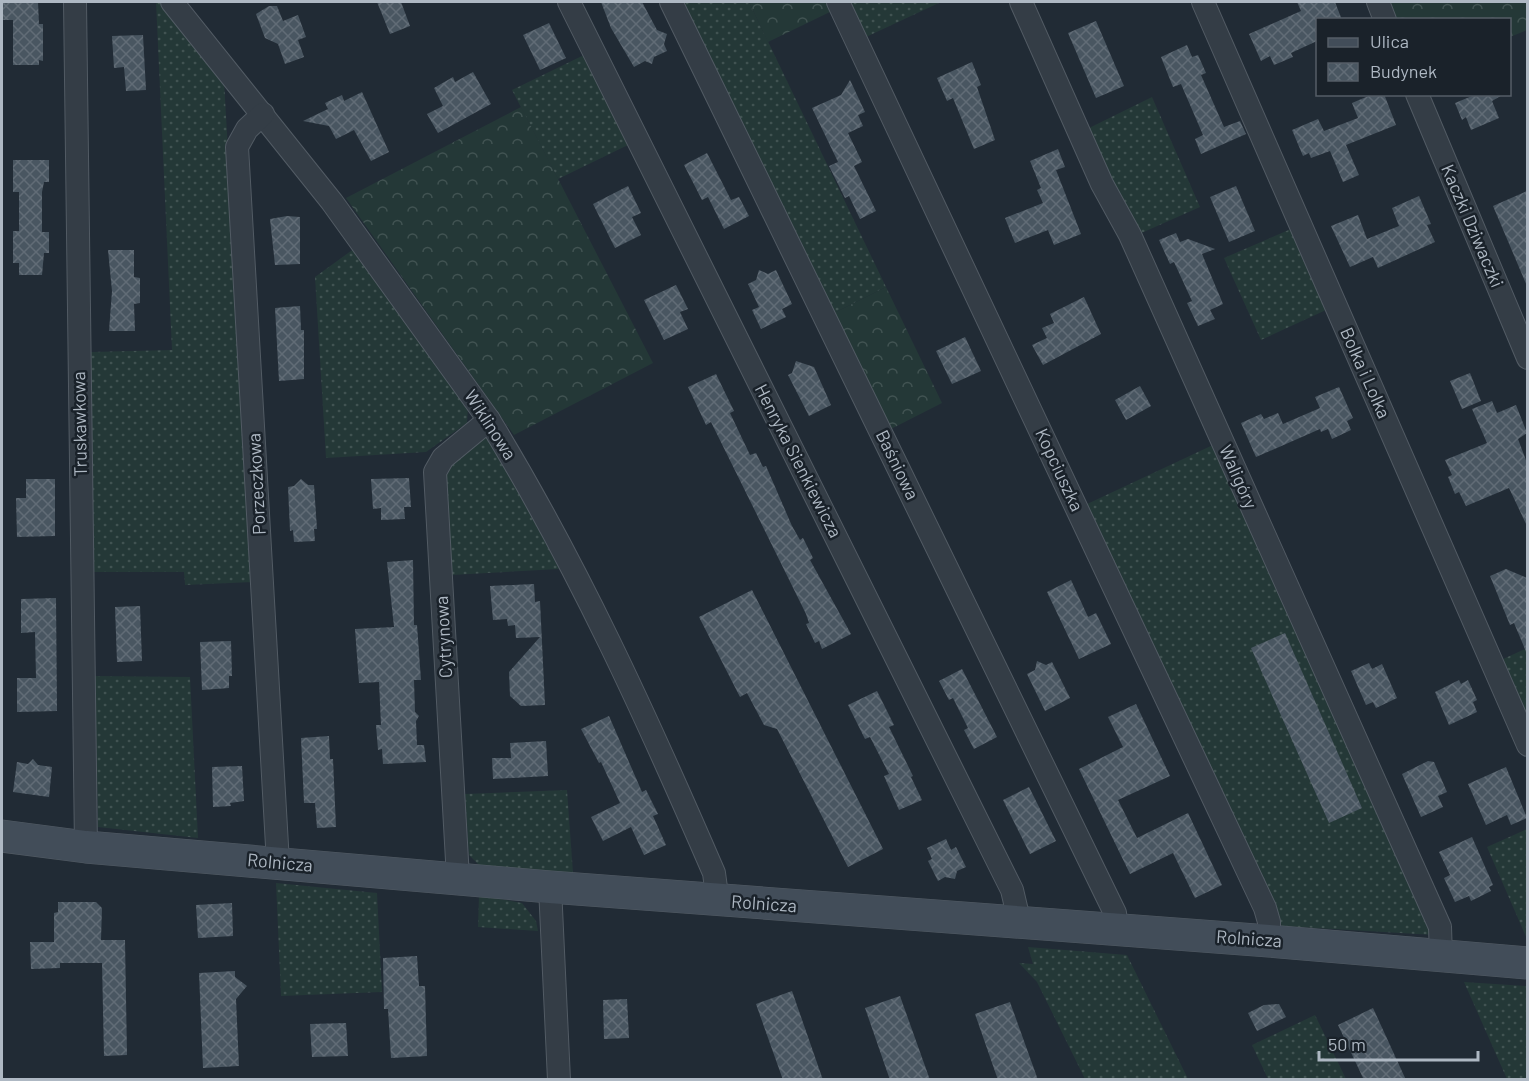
<svg xmlns="http://www.w3.org/2000/svg" width="1529" height="1081" font-family="Barlow,sans-serif">
<style>
.grass{fill:url(#grass-dots)}
.forest{fill:url(#forest-crowns)}
.building{fill:url(#building-cross-hatch)}
.lines{fill:none;stroke-linecap:round;stroke-linejoin:round}
.street-casing{stroke:#525b64;stroke-width:24}
.secondary-casing{stroke:#525b64;stroke-width:33}
.street{stroke:#343d46;stroke-width:22}
.secondary{stroke:#424d59;stroke-width:32}
.labels{text-anchor:middle;stroke-width:5;stroke-linejoin:round;paint-order:stroke}
.street-label{font-size:18px;fill:#aeb8c3;stroke:#1a222a}
</style>
<defs>
<pattern id="grass-dots" width="8" height="8" patternUnits="userSpaceOnUse" patternTransform="scale(1.5)"><rect width="8" height="8" fill="#243837"/><path d="M2 2h.1M6 6h.1" fill="none" stroke="#415352" stroke-width="1.8" stroke-linecap="round"/></pattern>
<pattern id="forest-crowns" width="20" height="18" patternUnits="userSpaceOnUse" patternTransform="scale(1.5)"><rect width="20" height="18" fill="#243837"/><path d="M2 6a3 3 0 1 1 6 0M12 15a3 3 0 1 1 6 0" fill="none" stroke="#415352"/></pattern>
<pattern id="building-cross-hatch" width="8" height="8" patternUnits="userSpaceOnUse" patternTransform="scale(1.5)"><rect width="8" height="8" fill="#495661"/><path d="M0 0l8 8M0 8l8-8" fill="none" stroke="#616c76"/></pattern>
</defs>
<rect width="100%" height="100%" fill="#212b35"/>
<!-- grass -->
<g class="grass">
<polygon points="156,2 161,2 224,81 253,582 185,585 184,572 94,572 91,352 172,350"/>
<polygon points="676,2 749,2 886,287 830,315"/>
<polygon points="849,2 941,2 866,37"/>
<polygon points="584,55 628,145 558,179 512,90"/>
<polygon points="1152,97 1200,207 1137,235 1085,130"/>
<polygon points="1291,229 1326,310 1261,340 1224,258"/>
<polygon points="355,248 468,407 467,423 426,452 326,458 315,277"/>
<polygon points="491,437 559,569 452,575 446,465 479,440"/>
<polygon points="1215,444 1434,935 1282,926 1085,505"/>
<polygon points="1527,648 1527,722 1501,660"/>
<polygon points="95,676 190,677 198,838 98,827"/>
<polygon points="567,790 573,873 479,865 469,855 465,794"/>
<polygon points="1527,829 1527,939 1487,847"/>
<polygon points="276,883 377,893 382,992 281,996"/>
<polygon points="479,895 522,903 536,921 538,931 478,927"/>
<polygon points="1028,947 1127,955 1188,1079 1085,1079 1037,982 1019,963 1033,964"/>
<polygon points="1464,982 1527,986 1527,1079 1507,1079"/>
<polygon points="1315,1015 1346,1079 1268,1079 1252,1045"/>
</g>
<!-- forest -->
<g class="forest">
<polygon points="749,2 828,2 832,11 768,42"/>
<polygon points="1386,2 1527,2 1527,30 1510,37 1510,20 1393,19"/>
<polygon points="521,107 653,363 514,435 346,198"/>
<polygon points="886,287 942,403 887,431 830,315"/>
</g>
<!-- building -->
<g class="building">
<polygon points="2,2 38,2 39,24 43,24 43,61 39,60 39,65 13,65 13,20 2,20"/>
<polygon points="377,2 401,2 410,26 390,34"/>
<polygon points="601,2 642,2 657,30 667,34 664,44 667,51 654,57 652,64 645,61 634,67 611,28"/>
<polygon points="1297,2 1335,2 1342,20 1317,20 1317,41 1291,53 1293,57 1274,65 1270,56 1261,61 1249,34 1301,11"/>
<polygon points="269,6 277,6 283,21 298,15 306,37 298,40 304,57 285,64 278,44 265,38 256,14"/>
<polygon points="1096,21 1124,86 1096,98 1068,33"/>
<polygon points="549,23 566,58 540,70 523,35"/>
<polygon points="143,35 146,90 126,91 124,67 114,68 112,36"/>
<polygon points="1187,45 1192,57 1198,55 1206,73 1201,75 1224,127 1240,121 1246,134 1201,154 1195,139 1203,135 1181,84 1173,87 1161,57"/>
<polygon points="972,62 981,85 977,87 995,140 974,149 953,98 947,101 937,78"/>
<polygon points="473,72 491,104 438,133 427,114 443,106 434,88 453,77 455,82"/>
<polygon points="850,80 865,112 858,115 863,126 848,133 862,162 854,166 876,211 860,219 849,196 845,198 829,166 838,162 812,108 841,95"/>
<polygon points="362,92 389,152 371,161 354,130 336,139 329,126 303,121 328,109 325,103 342,95 344,101"/>
<polygon points="1373,94 1384,94 1396,125 1346,145 1359,175 1343,182 1330,151 1311,158 1309,153 1303,156 1292,130 1318,119 1324,131 1358,118 1352,103"/>
<polygon points="1477,94 1504,94 1492,101 1499,118 1471,130 1466,117 1462,120 1455,103"/>
<polygon points="1058,149 1065,167 1056,170 1081,234 1054,245 1048,230 1015,243 1005,218 1043,203 1037,190 1041,188 1030,161"/>
<polygon points="707,153 731,200 739,197 749,216 724,229 708,197 702,200 684,165"/>
<polygon points="13,160 49,160 49,182 44,182 42,192 42,232 49,232 49,253 44,253 42,275 19,275 19,263 13,263 13,231 19,231 19,192 13,192"/>
<polygon points="628,186 641,213 632,217 641,235 615,248 593,204"/>
<polygon points="1236,186 1255,231 1229,242 1210,197"/>
<polygon points="1527,191 1527,286 1493,206"/>
<polygon points="1419,196 1431,224 1427,225 1435,242 1378,268 1373,257 1350,267 1331,226 1358,215 1367,239 1399,226 1392,208"/>
<polygon points="287,216 300,217 300,264 275,265 270,219"/>
<polygon points="1176,233 1180,242 1188,239 1215,249 1202,254 1223,304 1210,310 1215,319 1198,326 1187,303 1192,301 1174,262 1170,264 1159,240"/>
<polygon points="108,250 134,250 134,277 140,278 140,303 134,304 135,331 109,331 112,291"/>
<polygon points="759,270 768,274 776,270 792,304 782,309 786,317 761,329 752,310 759,307 748,284 756,280"/>
<polygon points="676,285 688,309 680,312 688,329 664,340 644,300"/>
<polygon points="1084,297 1101,334 1043,365 1032,345 1047,338 1042,328 1054,323 1050,314"/>
<polygon points="300,306 301,330 304,330 304,379 279,381 275,308"/>
<polygon points="965,337 981,371 952,384 936,351"/>
<polygon points="796,361 814,367 831,405 809,416 788,375 792,373"/>
<polygon points="1470,373 1481,401 1462,409 1450,381"/>
<polygon points="716,374 734,411 730,413 750,455 756,453 763,467 766,466 792,526 800,540 803,538 813,558 810,560 851,634 822,649 819,641 815,643 806,624 809,623 806,614 711,422 706,425 688,387"/>
<polygon points="1140,386 1151,406 1126,420 1115,400"/>
<polygon points="1339,387 1353,418 1347,421 1351,430 1332,439 1328,429 1321,432 1320,429 1256,457 1241,423 1261,414 1264,419 1278,413 1283,424 1320,408 1315,397"/>
<polygon points="1492,401 1497,413 1516,405 1527,433 1518,439 1527,463 1527,526 1509,488 1466,506 1459,492 1455,494 1448,477 1452,475 1445,460 1487,443 1472,409"/>
<polygon points="409,478 411,507 404,507 405,519 381,520 381,508 373,509 371,479"/>
<polygon points="26,479 55,479 55,536 17,537 16,498 26,498"/>
<polygon points="301,479 308,485 314,485 317,529 314,529 315,541 294,542 293,530 290,531 288,487 294,486"/>
<polygon points="413,560 414,625 417,625 421,680 414,680 415,712 419,716 416,721 417,745 424,745 426,762 383,764 382,749 378,750 376,725 381,725 379,682 359,683 355,629 394,627 387,562"/>
<polygon points="1506,569 1527,578 1527,654 1514,623 1510,625 1490,576"/>
<polygon points="1071,580 1088,617 1096,613 1111,644 1079,659 1047,592"/>
<polygon points="534,584 535,602 540,601 545,705 521,706 510,696 509,672 540,637 516,638 515,625 508,626 507,619 493,620 490,586"/>
<polygon points="752,590 883,849 848,867 777,729 764,725 747,693 740,697 699,617"/>
<polygon points="56,598 57,711 17,712 17,678 36,678 35,632 21,633 21,599"/>
<polygon points="140,606 142,661 117,662 115,607"/>
<polygon points="1285,633 1362,808 1329,823 1251,648"/>
<polygon points="231,641 232,676 229,676 229,688 202,690 200,642"/>
<polygon points="1037,661 1046,665 1052,662 1070,698 1045,711 1027,674 1035,670"/>
<polygon points="1369,663 1372,669 1382,664 1397,698 1376,708 1373,702 1366,705 1351,671"/>
<polygon points="962,669 997,737 974,749 964,730 968,728 953,698 949,700 939,681"/>
<polygon points="1459,680 1461,684 1468,680 1477,700 1473,702 1477,712 1449,725 1435,692"/>
<polygon points="877,691 894,725 889,727 913,776 911,777 922,800 899,810 884,776 889,774 870,737 865,739 848,705"/>
<polygon points="1136,704 1170,776 1118,800 1137,838 1188,813 1222,885 1195,898 1173,853 1130,874 1079,769 1123,747 1108,717"/>
<polygon points="609,716 642,792 646,790 658,814 653,816 666,845 644,855 631,827 603,841 591,817 620,803 601,762 599,763 581,729"/>
<polygon points="329,736 330,759 333,759 336,827 317,828 315,803 304,803 301,738"/>
<polygon points="546,741 548,776 493,779 492,758 511,758 510,743"/>
<polygon points="33,759 38,765 52,767 49,797 13,792 17,762 28,764"/>
<polygon points="1428,761 1434,762 1447,792 1438,796 1443,807 1421,817 1402,774"/>
<polygon points="242,766 244,801 230,803 231,806 213,807 212,767"/>
<polygon points="1506,767 1527,818 1511,825 1507,815 1486,825 1468,784"/>
<polygon points="1029,787 1056,841 1030,854 1003,800"/>
<polygon points="1472,837 1493,885 1489,887 1491,891 1471,901 1469,896 1455,902 1444,878 1450,875 1439,852"/>
<polygon points="946,839 951,850 956,847 966,867 957,871 955,879 945,877 938,881 928,861 932,859 927,848"/>
<polygon points="58,902 96,902 102,908 101,940 125,940 127,1055 104,1056 102,963 60,963 60,968 31,969 30,942 54,942 54,913 58,912"/>
<polygon points="232,903 233,936 198,938 196,905"/>
<polygon points="417,956 419,986 425,986 427,1056 391,1058 388,1009 384,1009 383,958"/>
<polygon points="235,971 235,977 247,986 236,999 239,1066 203,1068 199,973"/>
<polygon points="792,991 823,1080 783,1080 756,1004"/>
<polygon points="900,996 930,1080 890,1080 865,1008"/>
<polygon points="627,999 629,1038 604,1039 603,1000"/>
<polygon points="1010,1002 1038,1080 998,1080 975,1014"/>
<polygon points="1279,1004 1286,1017 1257,1031 1248,1013 1264,1005"/>
<polygon points="1373,1008 1406,1080 1364,1080 1338,1025"/>
<polygon points="346,1023 348,1056 312,1057 310,1024"/>
</g>
<g class="lines">
<defs>
<g id="street">
<polyline points="75,2 86,847"/>
<path d="M172,2L332,202L489,420C577,564 647,718 714,873L716,888L712,900"/>
<polyline points="569,2 1012,890 1020,924"/>
<polyline points="671,2 1115,913 1117,930"/>
<polyline points="838,2 1265,908 1269,922 1269,941"/>
<polyline points="1021,2 1102,184 1130,235 1440,927 1441,956"/>
<polyline points="1203,2 1528,745"/>
<polyline points="1378,2 1385,20"/>
<polyline points="1417,94 1528,358"/>
<polyline points="263,114 247,129 237,147 278,863"/>
<polyline points="458,878 435,472 443,458 489,420"/>
<polyline points="550,887 559,1080"/>
</g>
<polyline id="secondary" points="2,836 86,847 550,887 1269,941 1528,963"/>
</defs>
<!-- street casing -->
<use href="#street" class="street-casing"/>
<!-- secondary casing -->
<use href="#secondary" class="secondary-casing"/>
<!-- street -->
<use href="#street" class="street"/>
<!-- secondary -->
<use href="#secondary" class="secondary"/>
</g>
<g class="labels">
<!-- street labels -->
<g class="street-label">
<text transform="translate(1472 226) rotate(67)" y="6">Kaczki Dziwaczki</text>
<text transform="translate(1365 373) rotate(66)" y="6">Bolka i Lolka</text>
<text transform="translate(80 424) rotate(-91)" y="6">Truskawkowa</text>
<text transform="translate(490 425) rotate(57)" y="6">Wiklinowa</text>
<text transform="translate(798 461) rotate(63)" y="6">Henryka Sienkiewicza</text>
<text transform="translate(897 465) rotate(64)" y="6">Baśniowa</text>
<text transform="translate(1059 470) rotate(65)" y="6">Kopciuszka</text>
<text transform="translate(1238 477) rotate(66)" y="6">Waligóry</text>
<text transform="translate(257 484) rotate(-93)" y="6">Porzeczkowa</text>
<text transform="translate(444 637) rotate(-93)" y="6">Cytrynowa</text>
<text transform="translate(280 863) rotate(5)" y="6">Rolnicza</text>
<text transform="translate(764 904) rotate(4)" y="6">Rolnicza</text>
<text transform="translate(1249 939) rotate(4)" y="6">Rolnicza</text>
</g>
</g>
<!-- border -->
<rect width="1529" height="1081" fill="none" stroke="#aeb8c3" stroke-width="6"/>
<!-- legend -->
<rect x="1316" y="18" width="195" height="78" fill="#1a222a" stroke="#555e67" stroke-width="1.5"/>
<rect x="1328" y="38" width="30" height="9" fill="#424d59" stroke="#555e67" stroke-width="1.5"/>
<text x="1370" y="48" font-size="18" fill="#aeb8c3">Ulica</text>
<rect x="1328" y="63" width="30" height="18" fill="url(#building-cross-hatch)" stroke="#555e67" stroke-width="1.5"/>
<text x="1370" y="78" font-size="18" fill="#aeb8c3">Budynek</text>
<!-- scale -->
<path d="M1319 1051v9h159v-9" fill="none" stroke="#aeb8c3" stroke-width="3"/>
<text x="1328" y="1051" font-size="18" fill="#aeb8c3" stroke="#1a222a" stroke-width="4.5" paint-order="stroke">50 m</text>
</svg>
